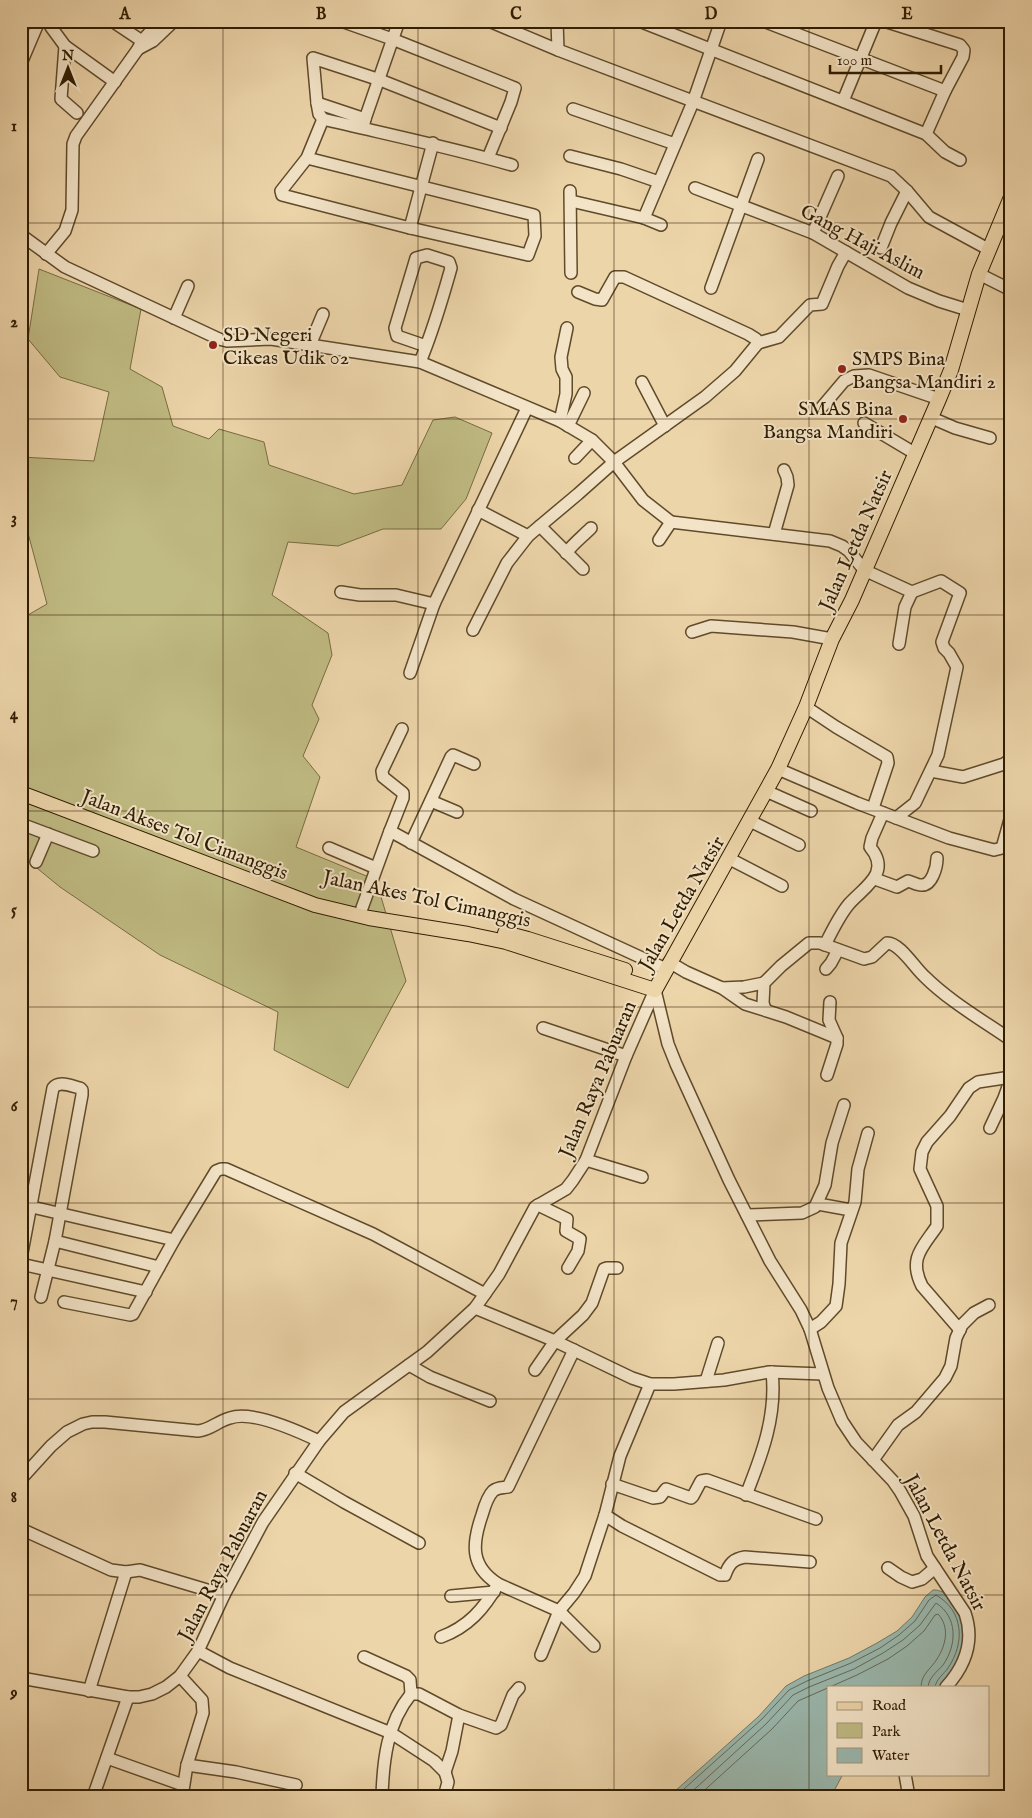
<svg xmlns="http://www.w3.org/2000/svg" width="1032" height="1818" font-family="'IM FELL English',serif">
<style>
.green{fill:#c0bb83;stroke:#786c42}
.water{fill:#9ab8ae;stroke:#707a68}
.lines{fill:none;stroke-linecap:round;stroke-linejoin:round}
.shore{stroke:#656a57;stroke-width:1}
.minor-casing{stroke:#5f4a2a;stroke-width:14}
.major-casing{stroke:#301c00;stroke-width:16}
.minor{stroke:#f3e4c8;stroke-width:11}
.major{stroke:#edd5aa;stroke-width:14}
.grid{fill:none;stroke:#301c00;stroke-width:1;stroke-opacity:0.55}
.poi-dot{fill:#8f2418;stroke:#f3e4c8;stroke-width:2}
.labels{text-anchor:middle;stroke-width:4;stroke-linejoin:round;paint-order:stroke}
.street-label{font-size:20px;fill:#301c00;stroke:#f3e4c8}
.poi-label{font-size:20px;fill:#301c00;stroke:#f3e4c8;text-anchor:start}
.neatline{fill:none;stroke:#301c00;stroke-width:2}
.grid-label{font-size:16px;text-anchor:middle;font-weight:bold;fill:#301c00}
</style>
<rect width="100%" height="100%" fill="#edd5aa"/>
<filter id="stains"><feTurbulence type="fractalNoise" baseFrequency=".004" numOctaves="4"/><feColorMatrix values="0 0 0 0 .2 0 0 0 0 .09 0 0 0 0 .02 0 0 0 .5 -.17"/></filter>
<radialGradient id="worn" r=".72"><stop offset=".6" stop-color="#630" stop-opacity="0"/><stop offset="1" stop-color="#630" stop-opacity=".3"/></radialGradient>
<!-- green -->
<polygon class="green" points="39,269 141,309 130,369 162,387 173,426 209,439 219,429 264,442 269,465 354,494 402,485 433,420 455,417 492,433 466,499 441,529 383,529 338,546 288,542 272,595 328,633 332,655 312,705 319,719 303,756 320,777 296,847 376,880 406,981 348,1088 274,1050 278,1012 160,955 60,887 21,855 21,619 47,604 21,507 21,457 94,461 109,392 60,377 28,339"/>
<!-- water -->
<g class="water">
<path d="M933,1590C942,1589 950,1597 955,1604C975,1636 961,1662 938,1687H828V1774H843L834,1791L830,1797H666L675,1791L720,1751L759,1716L786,1686L804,1676L849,1658L877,1643L897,1631L912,1617L925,1597Z"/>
<polygon points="608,1789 636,1797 599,1797"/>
</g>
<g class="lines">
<!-- shore -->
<g class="shore">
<path d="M675,1797L762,1719L789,1690L807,1681L851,1663L880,1648L899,1635L915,1621L929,1600L936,1595C964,1611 965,1643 948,1668C944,1674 936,1679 935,1687"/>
<path d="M686,1797L766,1724L793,1695L809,1687L854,1669L883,1653L903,1640L920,1625L936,1603C958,1617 957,1645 943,1665C937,1672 929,1677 928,1687"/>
<path d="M697,1797L772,1729L798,1701L857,1675L888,1659L907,1646L924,1631L935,1615L938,1614C950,1627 946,1645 937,1659C931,1669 921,1674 921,1687"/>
</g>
<defs>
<g id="minor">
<polyline points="112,21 142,41"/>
<polyline points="341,21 392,39 515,88 511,102 488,158"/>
<polyline points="489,21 558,50 891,176 907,191 929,217 988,249"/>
<polyline points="557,21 558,50"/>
<polyline points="639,21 926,134 945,152 960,160"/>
<polyline points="763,21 945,91"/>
<polyline points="884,21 960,45 964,50 963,57 945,91 926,134"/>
<polyline points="51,27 65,46 115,82"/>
<polyline points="65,46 61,99 77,113"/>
<polyline points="138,49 153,41 174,21"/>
<polyline points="22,61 39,21"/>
<polyline points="843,101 876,21"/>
<polyline points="317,103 313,58 380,80 501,128"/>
<polyline points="573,109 675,144"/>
<polyline points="365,119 399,21"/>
<path d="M363,128L365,119L317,103L319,114L323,119C386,134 449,147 512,165"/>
<polyline points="570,156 621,169 659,182"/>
<polyline points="307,158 534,215 535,236 528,255 410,228 282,195 281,191 307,158 323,119"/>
<polyline points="695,188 813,233 908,288 939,301 968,310"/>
<polyline points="570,191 571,273"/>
<polyline points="571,201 644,218 661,225"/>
<polyline points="644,218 693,102 721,21"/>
<polyline points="410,228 433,143"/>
<polyline points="813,233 838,176"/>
<polyline points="21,235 65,267 219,339 227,341 271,339 420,362 560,421 592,440 614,462 643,500 671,522 830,541 842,546 849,551 864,570 912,592 941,581 960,593 942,642 944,648 949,653 957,667 938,755 915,803 896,818"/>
<polyline points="881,248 891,223 907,191"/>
<polyline points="46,254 65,231 72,210 73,144 76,136 138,49 142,41 160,21"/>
<polyline points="979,274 1011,290"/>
<polyline points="711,288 758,159"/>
<polyline points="174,318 188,286"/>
<polyline points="758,343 779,337 810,305 822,304 838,266 846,252"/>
<polyline points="310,345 323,314"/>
<path d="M420,362C433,331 442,300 451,268L449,262L427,255L416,258L395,328L397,336L426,346"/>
<polyline points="642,382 665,426"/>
<polyline points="822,407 844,381 854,376 869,375 939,399"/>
<polyline points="932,418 955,428 990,438"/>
<polyline points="560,421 566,394 566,377 562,369 561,357 567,328"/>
<polyline points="864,423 916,454"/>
<polyline points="568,426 584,393"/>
<polyline points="575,458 592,440"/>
<polyline points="478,510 528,536"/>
<polyline points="540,526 583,569"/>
<polyline points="774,534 788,485 787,477 784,470"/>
<polyline points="659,540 671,522"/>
<path d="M566,553C574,543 582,537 591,528"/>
<polyline points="341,592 360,595 396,595 434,604 527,408"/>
<polyline points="473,630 507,563 528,536 578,494 614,462 705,397 735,371 758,343 756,339 748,334 624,277 615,277 602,300 595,299 578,292"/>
<polyline points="692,632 711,626 793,632 832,639"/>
<polyline points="899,644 905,607 912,592"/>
<polyline points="410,673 434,604"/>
<polyline points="806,707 836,727 887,757 888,763 873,808"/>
<polyline points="778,769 857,803 949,838 994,850 1002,848 1011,816"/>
<polyline points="931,771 963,777 1004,764 1011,759"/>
<polyline points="766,791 811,811"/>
<polyline points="431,801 457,812"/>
<polyline points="750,821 799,845"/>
<polyline points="21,824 93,851"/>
<polyline points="390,831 403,798 403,793 383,777 382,771 402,729"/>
<polyline points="411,843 451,757 453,755 474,764"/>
<polyline points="329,848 376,868"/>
<polyline points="728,858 782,886"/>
<polyline points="36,862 48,834"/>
<path d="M875,879L897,887L908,881C912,882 917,885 921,885C932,886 937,867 937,858"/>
<polyline points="362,908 390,831 514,899 666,969"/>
<path d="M825,945C832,931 839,916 849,904C864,887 892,873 870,847L872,838L883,813"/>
<polyline points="669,962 686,972 722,988 745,1004 786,1017 837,1038"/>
<polyline points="826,969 831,963 838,950"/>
<polyline points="722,988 744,987 764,983"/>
<path d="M655,990L668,1044L676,1064L729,1180L770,1261L801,1310L810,1329L828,1388L842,1421L856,1442L893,1481L900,1491L914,1516L927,1556L965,1613C975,1642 965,1666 946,1687"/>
<path d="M765,1009L763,1003L764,983L781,966L809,943H820L864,959L872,957L887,943C900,943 914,967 924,976C949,1001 982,1020 1011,1040"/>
<polyline points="543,1028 626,1056"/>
<polyline points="827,1075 837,1044 837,1038 829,1020 830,1002"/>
<polyline points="990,1128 1004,1098 1011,1078"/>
<polyline points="586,1160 642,1177"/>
<polyline points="818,1204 851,1210"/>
<polyline points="538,1205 567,1219 566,1231 580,1239 578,1251 568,1268"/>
<polyline points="32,1207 174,1240"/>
<polyline points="747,1215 802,1213 815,1207 825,1185 832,1143 844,1105"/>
<polyline points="55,1241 159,1267"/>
<path d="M21,1258L53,1088C59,1080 71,1086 80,1088L82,1090V1095L55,1241L41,1297"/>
<polyline points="21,1264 146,1292"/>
<polyline points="64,1302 130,1315 133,1314 174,1240 216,1171 221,1169 226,1169 373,1234 485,1294"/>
<polyline points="475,1308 555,1341 632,1378 650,1384 674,1384 724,1380 769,1372 823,1374"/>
<polyline points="810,1329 821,1322 836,1306 839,1284 841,1243 855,1202 858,1169 868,1133"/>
<path d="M960,1330L922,1286C908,1258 923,1247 937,1226V1206L920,1169L922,1152L927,1142L950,1116L969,1088L978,1082L1011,1077"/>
<path d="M574,1350L508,1487C503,1488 498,1487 493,1491C488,1496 484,1508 482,1515C472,1544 470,1566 498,1584L559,1611L594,1646"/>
<polyline points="409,1365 430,1377 490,1401"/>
<polyline points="535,1370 555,1341 583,1315 592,1303 604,1269 607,1268 617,1268"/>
<polyline points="706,1381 718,1343"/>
<polyline points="873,1460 898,1425 916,1412 945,1378 951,1366 956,1338 962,1325 974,1313 989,1305"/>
<polyline points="295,1473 344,1502 419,1543"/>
<path d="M21,1479L51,1446L67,1432L83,1424L92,1422H105L198,1431C210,1430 218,1421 230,1418C252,1410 298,1431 319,1441"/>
<polyline points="612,1484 653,1498 660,1497 666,1489 691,1498 693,1496 701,1481 707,1480 816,1519"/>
<path d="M746,1495C762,1455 777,1415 772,1372"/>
<path d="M605,1515L622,1526L720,1575H725C729,1564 733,1559 745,1557L810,1562"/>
<polyline points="21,1529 111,1570 126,1572 140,1570 224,1595"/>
<polyline points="888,1568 901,1577 912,1582 922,1579 935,1568"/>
<polyline points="451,1596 494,1592"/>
<path d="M441,1637C468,1627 484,1609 498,1584"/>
<polyline points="198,1651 230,1668 391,1733 434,1761 445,1772 448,1782 444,1797"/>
<polyline points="541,1655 559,1611 574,1593 585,1576 605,1515 620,1456 650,1384"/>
<polyline points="364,1657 406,1676 410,1680 411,1694"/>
<polyline points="180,1676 202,1700 203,1713 187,1765 182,1797"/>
<polyline points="21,1678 128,1697 139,1697 152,1694 166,1687 180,1676 198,1651 224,1595 263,1522 319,1441 344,1412 427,1352 475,1308 499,1274 535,1207 566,1189 573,1180 586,1160 626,1056 655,990"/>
<polyline points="89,1691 126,1572"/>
<polyline points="107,1758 183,1785"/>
<polyline points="187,1765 236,1772 296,1785"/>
<polyline points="445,1772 452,1751 459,1715"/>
<polyline points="905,1774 909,1797"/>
<polyline points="93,1797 128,1697"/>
<path d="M382,1797C383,1761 387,1723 411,1694H419L459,1715L496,1728L501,1725L513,1695L519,1688"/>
</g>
<g id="major">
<polyline points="21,793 315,905 369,918 468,934 506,942 655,990 778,769 806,707 832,639 852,600 939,399 951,370 979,274 1011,197"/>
<polyline points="505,933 528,939 625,970"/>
</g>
</defs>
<!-- minor casing -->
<use href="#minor" class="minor-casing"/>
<!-- major casing -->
<use href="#major" class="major-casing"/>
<!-- minor -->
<use href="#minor" class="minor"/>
<!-- major -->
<use href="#major" class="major"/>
</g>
<!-- grid -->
<path class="grid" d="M223,21V1797M418,21V1797M614,21V1797M809,21V1797M21,223H1011M21,419H1011M21,615H1011M21,811H1011M21,1007H1011M21,1203H1011M21,1399H1011M21,1595H1011"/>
<!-- markers -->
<g class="poi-dot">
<circle cx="213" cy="345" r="5"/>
<circle cx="842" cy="369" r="5"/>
<circle cx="903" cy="419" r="5"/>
</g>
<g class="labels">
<!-- street labels -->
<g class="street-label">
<text transform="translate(863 241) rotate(28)" y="7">Gang Haji Aslim</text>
<text transform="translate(855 540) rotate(-66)" y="7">Jalan Letda Natsir</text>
<text transform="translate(185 834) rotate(21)" y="7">Jalan Akses Tol Cimanggis</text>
<text transform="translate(427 898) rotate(12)" y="7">Jalan Akes Tol Cimanggis</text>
<text transform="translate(681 903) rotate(-60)" y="7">Jalan Letda Natsir</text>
<text transform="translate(597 1079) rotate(-67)" y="7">Jalan Raya Pabuaran</text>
<text transform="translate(946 1542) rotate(62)" y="7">Jalan Letda Natsir</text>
<text transform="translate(222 1565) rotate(-62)" y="7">Jalan Raya Pabuaran</text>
</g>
<!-- poi labels -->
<g class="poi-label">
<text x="223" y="341">SD Negeri<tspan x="223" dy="23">Cikeas Udik 02</tspan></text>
<text x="852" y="365">SMPS Bina<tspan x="852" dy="23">Bangsa Mandiri 2</tspan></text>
<text x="893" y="415" text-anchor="end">SMAS Bina<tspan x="893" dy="23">Bangsa Mandiri</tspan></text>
</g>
</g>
<!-- margin -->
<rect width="1032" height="1818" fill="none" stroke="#edd5aa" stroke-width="55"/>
<!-- legend -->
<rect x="827" y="1686" width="162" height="90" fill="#f3e4c8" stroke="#a59478"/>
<rect x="837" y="1702" width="25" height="8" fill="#edd5aa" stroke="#a59478"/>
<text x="872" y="1710" font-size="15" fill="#301c00">Road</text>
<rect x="837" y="1723" width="25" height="15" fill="#c0bb83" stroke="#a59478"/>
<text x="872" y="1736" font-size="15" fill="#301c00">Park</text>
<rect x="837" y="1748" width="25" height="15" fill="#9ab8ae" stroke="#a59478"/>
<text x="872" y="1760" font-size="15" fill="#301c00">Water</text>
<!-- north arrow -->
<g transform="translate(68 68)" stroke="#f3e4c8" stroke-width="4" paint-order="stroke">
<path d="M0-4L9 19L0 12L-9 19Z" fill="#301c00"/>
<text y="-8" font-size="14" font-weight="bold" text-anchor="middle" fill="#301c00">N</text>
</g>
<!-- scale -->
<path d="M830 65v8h111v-8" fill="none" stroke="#301c00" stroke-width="2.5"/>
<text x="837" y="65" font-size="15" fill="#301c00" stroke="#f3e4c8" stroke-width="4" paint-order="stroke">100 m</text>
<rect x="28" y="28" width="976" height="1762" class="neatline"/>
<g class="grid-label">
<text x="125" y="19">A</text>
<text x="321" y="19">B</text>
<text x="516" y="19">C</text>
<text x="711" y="19">D</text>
<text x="907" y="19">E</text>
<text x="14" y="131">1</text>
<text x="14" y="327">2</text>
<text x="14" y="523">3</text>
<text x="14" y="719">4</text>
<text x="14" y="915">5</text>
<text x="14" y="1111">6</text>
<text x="14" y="1306">7</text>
<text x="14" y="1502">8</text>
<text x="14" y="1698">9</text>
</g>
<rect width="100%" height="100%" filter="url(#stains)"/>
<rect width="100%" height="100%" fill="url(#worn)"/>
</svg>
